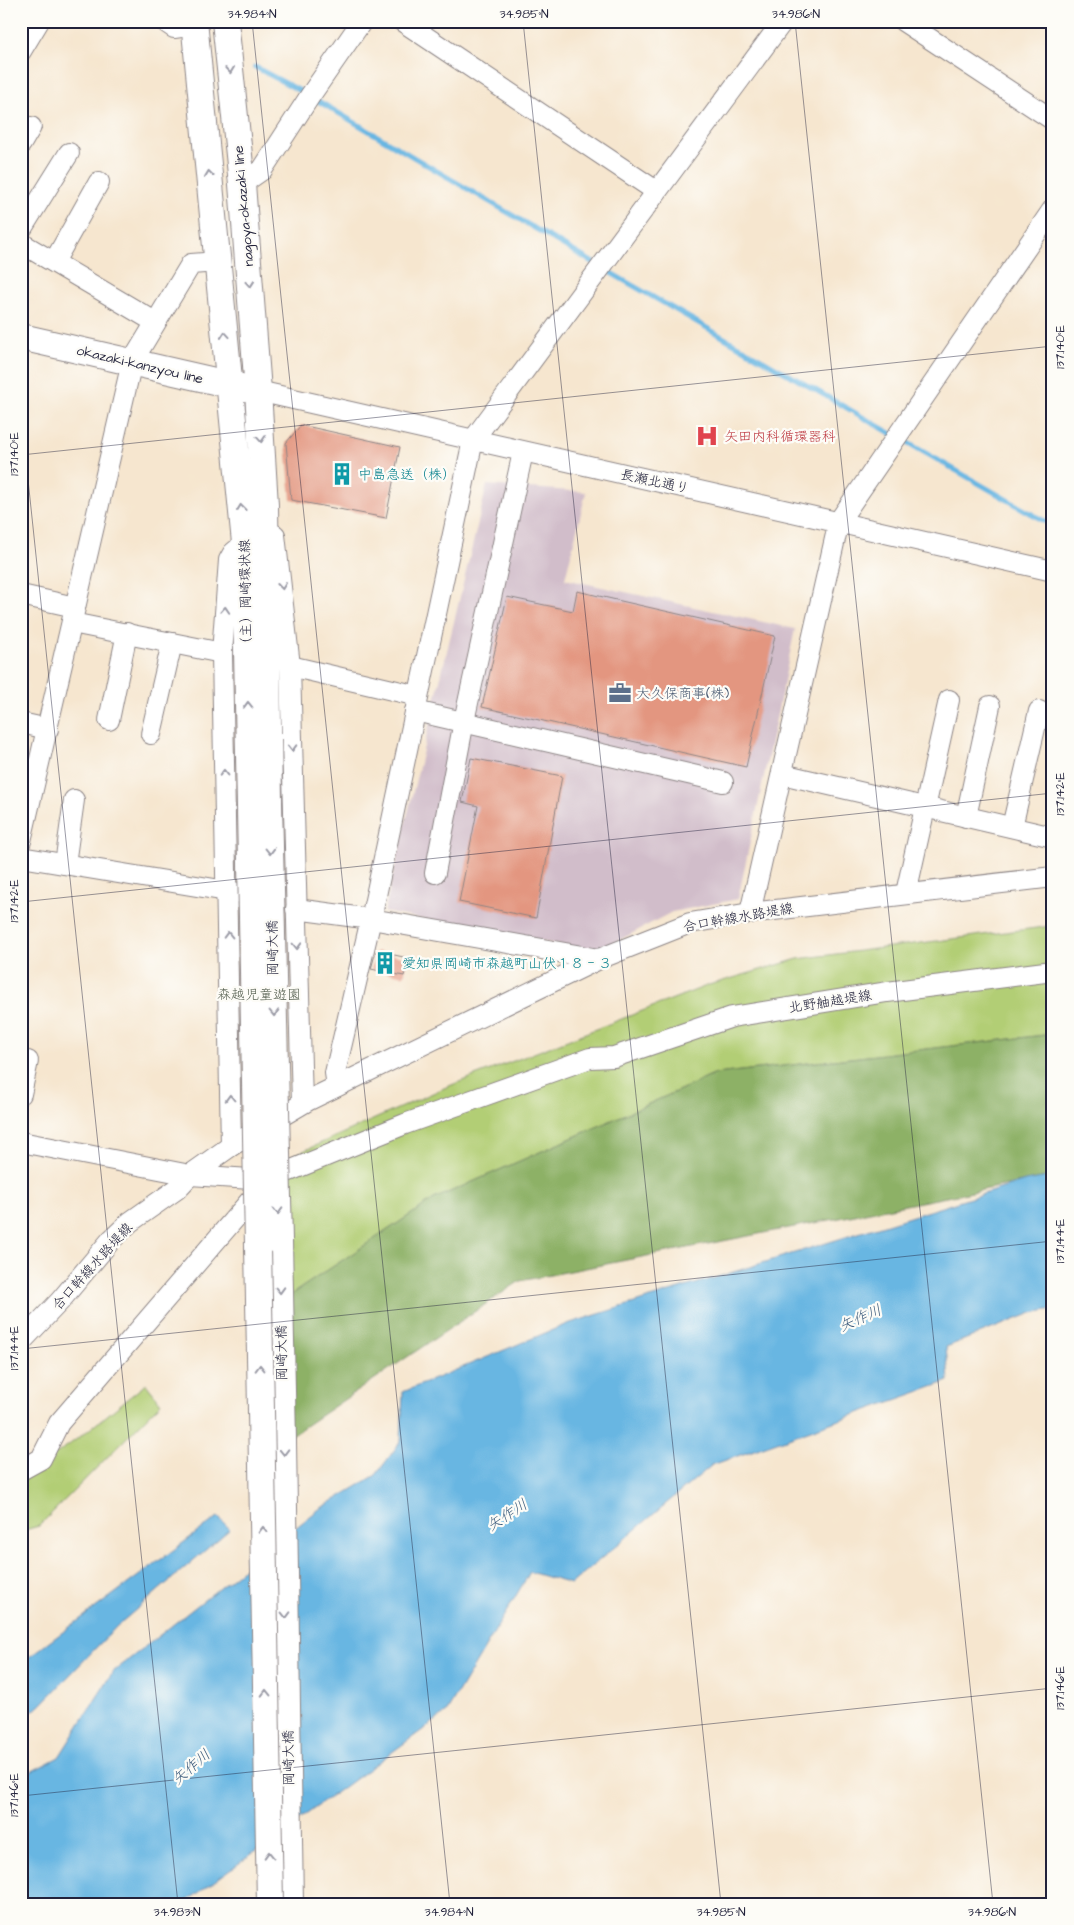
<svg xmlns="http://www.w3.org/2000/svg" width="1074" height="1925" font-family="'Architects Daughter','Klee One',sans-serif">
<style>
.industrial{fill:#d1bdca}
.green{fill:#b2ce74;stroke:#6a7858}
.forest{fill:#8db166;stroke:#586a50}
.water{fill:#68b6e2;stroke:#456c8e}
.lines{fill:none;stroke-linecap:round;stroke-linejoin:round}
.stream{stroke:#68b6e2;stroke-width:5}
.building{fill:#e39680}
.minor-casing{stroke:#8c8485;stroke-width:22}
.major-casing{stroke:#8c8485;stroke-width:28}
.minor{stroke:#fff;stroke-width:20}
.major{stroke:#fff;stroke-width:26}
.major-bridge-casing{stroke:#8c8485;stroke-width:28;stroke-linecap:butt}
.major-bridge{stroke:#fff;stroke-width:26}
.oneway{stroke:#9c9ca7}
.ticks{fill:none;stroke:#22223b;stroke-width:1;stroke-opacity:0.45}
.labels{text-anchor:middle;stroke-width:4.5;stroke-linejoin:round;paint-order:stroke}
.street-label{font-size:14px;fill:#22223b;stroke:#fdfcf7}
.health-label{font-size:14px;fill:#be3a42;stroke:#fdfcf7;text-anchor:start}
.culture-label{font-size:14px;fill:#0d838f;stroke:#fdfcf7;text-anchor:start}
.service-label{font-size:14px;fill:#4e5e75;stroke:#fdfcf7;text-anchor:start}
.park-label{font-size:14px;fill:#545e4f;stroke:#fdfcf7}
.water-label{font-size:15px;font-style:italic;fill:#3e5d7e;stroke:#fdfcf7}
.neatline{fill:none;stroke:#22223b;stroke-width:2}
.ticks-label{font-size:12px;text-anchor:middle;fill:#22223b}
</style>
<rect width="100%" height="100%" fill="#fdfcf7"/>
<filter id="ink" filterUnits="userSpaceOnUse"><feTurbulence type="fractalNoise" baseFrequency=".02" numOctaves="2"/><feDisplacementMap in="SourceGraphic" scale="10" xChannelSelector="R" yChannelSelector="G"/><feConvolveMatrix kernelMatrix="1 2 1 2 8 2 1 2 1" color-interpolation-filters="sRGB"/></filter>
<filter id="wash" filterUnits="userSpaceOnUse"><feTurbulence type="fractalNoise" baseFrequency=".0096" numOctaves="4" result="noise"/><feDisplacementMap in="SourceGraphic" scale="20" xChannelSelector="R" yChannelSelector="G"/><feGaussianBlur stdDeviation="1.12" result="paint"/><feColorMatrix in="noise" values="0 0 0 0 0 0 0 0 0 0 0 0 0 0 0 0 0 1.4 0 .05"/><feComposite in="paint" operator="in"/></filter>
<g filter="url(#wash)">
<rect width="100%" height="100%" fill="#f6e6cf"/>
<!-- industrial -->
<polygon class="industrial" points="487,485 586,492 565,579 795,629 738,899 672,912 597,952 384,912"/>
<!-- green -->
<g class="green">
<polygon points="1053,924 1053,1034 716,1074 434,1199 280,1302 272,1165 444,1088 709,985 798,959 1044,927"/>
<path d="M146,1384L161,1403L39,1526L21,1531V1475C67,1451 105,1416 146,1384Z"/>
</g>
<!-- forest -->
<polygon class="forest" points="1053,1034 1053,1176 520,1281 283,1441 280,1302 434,1199 716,1074"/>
<!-- water -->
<g class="water">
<polygon points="1053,1176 1053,1309 1032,1313 946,1347 949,1381 712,1465 571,1584 530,1572 446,1713 183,1904 21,1904 21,1777 59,1757 113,1672 318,1510 376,1475 401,1441 403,1392 567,1324 1025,1181"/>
<polygon points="218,1517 230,1529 117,1626 40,1706 21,1718 21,1663"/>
</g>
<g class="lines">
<!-- stream -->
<g class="stream">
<polyline points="255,67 306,94"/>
<polyline points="313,98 597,265"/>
<polyline points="604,269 894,435"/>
<polyline points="901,439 1053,526"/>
</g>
</g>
<g id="blocks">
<!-- building -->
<g class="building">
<polygon points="301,425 400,447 386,518 291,500 286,443"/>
<polygon points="577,591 775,636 746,767 482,707 507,597 573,611"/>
<polygon points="471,758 562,776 536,918 459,902 478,806 462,802"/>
<polygon points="376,951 408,958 404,976 371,969"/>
</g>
</g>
</g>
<g filter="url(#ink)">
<use href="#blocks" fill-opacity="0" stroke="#8c8485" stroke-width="1"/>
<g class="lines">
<defs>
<g id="minor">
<polyline points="164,21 174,28 195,25"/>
<polyline points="402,21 656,191"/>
<polyline points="903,21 1053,120"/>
<polyline points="21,51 39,21"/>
<polyline points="21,144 31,127"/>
<polyline points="242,184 262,170 310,96 362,21"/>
<polyline points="21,230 69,153"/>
<polyline points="21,243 155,322"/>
<polyline points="54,262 99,182"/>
<polyline points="258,391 1053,571"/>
<polyline points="275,535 290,666 302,1103"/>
<polyline points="21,595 75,607"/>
<polyline points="72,623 222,653"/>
<polyline points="290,666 418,696"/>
<polyline points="415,711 723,782"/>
<polyline points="109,720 127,633"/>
<polyline points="21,723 48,729"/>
<polyline points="151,734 172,643"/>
<polyline points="782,774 1053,837"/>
<polyline points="966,817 990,706"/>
<polyline points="1012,827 1039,711"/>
<polyline points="21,841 132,362 191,264 218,262"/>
<polyline points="21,857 239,893"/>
<polyline points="65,864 74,800"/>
<polyline points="435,873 464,721 523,452"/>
<polyline points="906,893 949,700"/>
<polyline points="296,909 371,919 599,959"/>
<polyline points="750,913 839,521 1053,209"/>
<polyline points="337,1086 335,1073 371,919 473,440 783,21"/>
<polyline points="21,1094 28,1061"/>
<polyline points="21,1142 190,1175 267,1180 405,1124 590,1058 614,1057 732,1017 887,992 1053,971"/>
<polyline points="231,1146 222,653 229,560 233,553 245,543"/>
<polyline points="21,1342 60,1301 111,1240 130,1222 177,1189 190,1175 231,1146 309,1100 599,959 690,923 750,913 1053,877"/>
<polyline points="21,1470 41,1459 59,1423 261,1188"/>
</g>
<g id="major">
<polyline points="194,21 245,543 250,807"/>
<polyline points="225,21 242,184 258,391 265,505 269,802"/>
<polyline points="21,337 245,388"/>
<polyline points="279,1241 283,1441 290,1904"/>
</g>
</defs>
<!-- minor casing -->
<use href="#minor" class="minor-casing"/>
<!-- major casing -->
<use href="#major" class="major-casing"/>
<!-- minor -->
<use href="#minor" class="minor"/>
<!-- major -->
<use href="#major" class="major"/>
<defs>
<g id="major-bridge">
<polyline points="269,802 279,1241"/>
<polyline points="250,807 270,1904"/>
</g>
</defs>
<!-- major-bridge casing -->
<use href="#major-bridge" class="major-bridge-casing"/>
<!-- major-bridge -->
<use href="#major-bridge" class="major-bridge"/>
</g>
<!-- one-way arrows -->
<defs><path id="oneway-chevron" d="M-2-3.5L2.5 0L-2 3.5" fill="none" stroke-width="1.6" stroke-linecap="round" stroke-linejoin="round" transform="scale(1.25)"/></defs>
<g class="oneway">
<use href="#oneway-chevron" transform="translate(230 70) rotate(84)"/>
<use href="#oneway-chevron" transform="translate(209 174) rotate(-96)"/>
<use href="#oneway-chevron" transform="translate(250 284) rotate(85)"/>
<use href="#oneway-chevron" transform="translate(225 335) rotate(-95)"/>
<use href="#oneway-chevron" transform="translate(261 439) rotate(86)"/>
<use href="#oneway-chevron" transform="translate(241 508) rotate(-96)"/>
<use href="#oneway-chevron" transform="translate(282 586) rotate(83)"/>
<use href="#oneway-chevron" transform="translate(225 610) rotate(-86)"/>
<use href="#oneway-chevron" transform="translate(248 705) rotate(-91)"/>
<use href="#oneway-chevron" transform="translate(292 748) rotate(89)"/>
<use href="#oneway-chevron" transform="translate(224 773) rotate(-91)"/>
<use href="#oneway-chevron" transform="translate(270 851) rotate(89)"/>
<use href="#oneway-chevron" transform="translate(228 935) rotate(-91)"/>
<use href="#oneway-chevron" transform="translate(297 946) rotate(88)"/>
<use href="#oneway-chevron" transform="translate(274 1013) rotate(89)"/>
<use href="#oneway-chevron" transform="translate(230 1098) rotate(-92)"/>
<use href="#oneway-chevron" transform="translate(278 1211) rotate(89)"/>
<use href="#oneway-chevron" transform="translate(280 1290) rotate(88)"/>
<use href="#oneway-chevron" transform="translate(260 1368) rotate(-91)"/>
<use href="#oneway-chevron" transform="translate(284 1452) rotate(89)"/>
<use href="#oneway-chevron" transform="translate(263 1530) rotate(-91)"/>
<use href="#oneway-chevron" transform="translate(286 1615) rotate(89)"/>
<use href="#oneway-chevron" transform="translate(266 1693) rotate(-91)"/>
<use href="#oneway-chevron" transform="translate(269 1855) rotate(-91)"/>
</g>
</g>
<!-- ticks -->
<path class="ticks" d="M252,21L450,1904M523,21L721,1904M795,21L993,1904M21,413L178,1904M21,455L1053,346M21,902L1053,793M21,1349L1053,1241M21,1796L1053,1688"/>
<!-- icons -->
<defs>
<symbol id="hospital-bare" viewBox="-9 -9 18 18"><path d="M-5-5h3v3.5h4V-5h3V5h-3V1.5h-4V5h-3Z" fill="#e0444e" stroke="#fdfcf7" stroke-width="2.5" paint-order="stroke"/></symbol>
<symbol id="building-bare" viewBox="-9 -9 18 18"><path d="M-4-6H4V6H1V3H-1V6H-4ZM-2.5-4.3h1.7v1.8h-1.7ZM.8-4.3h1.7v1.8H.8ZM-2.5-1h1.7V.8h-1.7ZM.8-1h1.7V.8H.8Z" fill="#0f9aa8" stroke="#fdfcf7" stroke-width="2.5" paint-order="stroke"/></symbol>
<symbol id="office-bare" viewBox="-9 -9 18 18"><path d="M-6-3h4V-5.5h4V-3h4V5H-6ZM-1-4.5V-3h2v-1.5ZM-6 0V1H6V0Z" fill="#5c6f8a" stroke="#fdfcf7" stroke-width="2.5" paint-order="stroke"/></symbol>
</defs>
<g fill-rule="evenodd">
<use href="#hospital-bare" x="691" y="420" width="32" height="32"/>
<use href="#building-bare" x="326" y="458" width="32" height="32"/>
<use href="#office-bare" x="604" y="677" width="32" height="32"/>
<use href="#building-bare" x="369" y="947" width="32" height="32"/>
</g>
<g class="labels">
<!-- street labels -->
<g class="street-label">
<text transform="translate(243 206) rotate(-95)" y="5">nagoya-okazaki line</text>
<text transform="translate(140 364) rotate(13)" y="5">okazaki-kanzyou line</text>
<text transform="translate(655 481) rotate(12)" y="5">長瀬北通り</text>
<text transform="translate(245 595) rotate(-91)" y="5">（主）岡崎環状線</text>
<text transform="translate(738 917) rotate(-10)" y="5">合口幹線水路堤線</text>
<text transform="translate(272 948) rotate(-91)" y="5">岡崎大橋</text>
<text transform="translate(830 1001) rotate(-9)" y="5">北野舳越堤線</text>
<text transform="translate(92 1266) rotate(-48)" y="5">合口幹線水路堤線</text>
<text transform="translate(281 1353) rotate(-91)" y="5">岡崎大橋</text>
<text transform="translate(288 1758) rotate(-91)" y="5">岡崎大橋</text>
</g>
<!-- health labels -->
<g class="health-label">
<text x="724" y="441">矢田内科循環器科</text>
</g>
<!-- culture labels -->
<g class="culture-label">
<text x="358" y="479">中島急送（株）</text>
<text x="402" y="968">愛知県岡崎市森越町山伏１８‐３</text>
</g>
<!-- service labels -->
<g class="service-label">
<text x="636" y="698">大久保商事(株)</text>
</g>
<!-- park labels -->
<g class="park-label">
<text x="259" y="999">森越児童遊園</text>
</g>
<!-- water labels -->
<g class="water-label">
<text transform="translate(860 1318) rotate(-24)" y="5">矢作川</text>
<text transform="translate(507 1515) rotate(-33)" y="5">矢作川</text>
<text transform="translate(191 1767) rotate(-41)" y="5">矢作川</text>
</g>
</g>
<!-- margin -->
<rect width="1074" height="1925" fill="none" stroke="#fdfcf7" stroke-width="55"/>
<rect x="28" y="28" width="1018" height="1870" class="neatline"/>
<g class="ticks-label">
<text x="252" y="18">34.984°N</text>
<text x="524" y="18">34.985°N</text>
<text x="796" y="18">34.986°N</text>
<text transform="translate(1060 347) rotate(-90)" y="4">137.140°E</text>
<text transform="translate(14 454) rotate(-90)" y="4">137.140°E</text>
<text transform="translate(1060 794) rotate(-90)" y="4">137.142°E</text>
<text transform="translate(14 901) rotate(-90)" y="4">137.142°E</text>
<text transform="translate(1060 1241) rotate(-90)" y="4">137.144°E</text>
<text transform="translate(14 1348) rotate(-90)" y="4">137.144°E</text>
<text transform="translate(1060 1688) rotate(-90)" y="4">137.146°E</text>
<text transform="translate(14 1795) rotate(-90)" y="4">137.146°E</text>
<text x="177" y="1916">34.983°N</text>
<text x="449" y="1916">34.984°N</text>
<text x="721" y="1916">34.985°N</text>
<text x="992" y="1916">34.986°N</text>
</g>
</svg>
